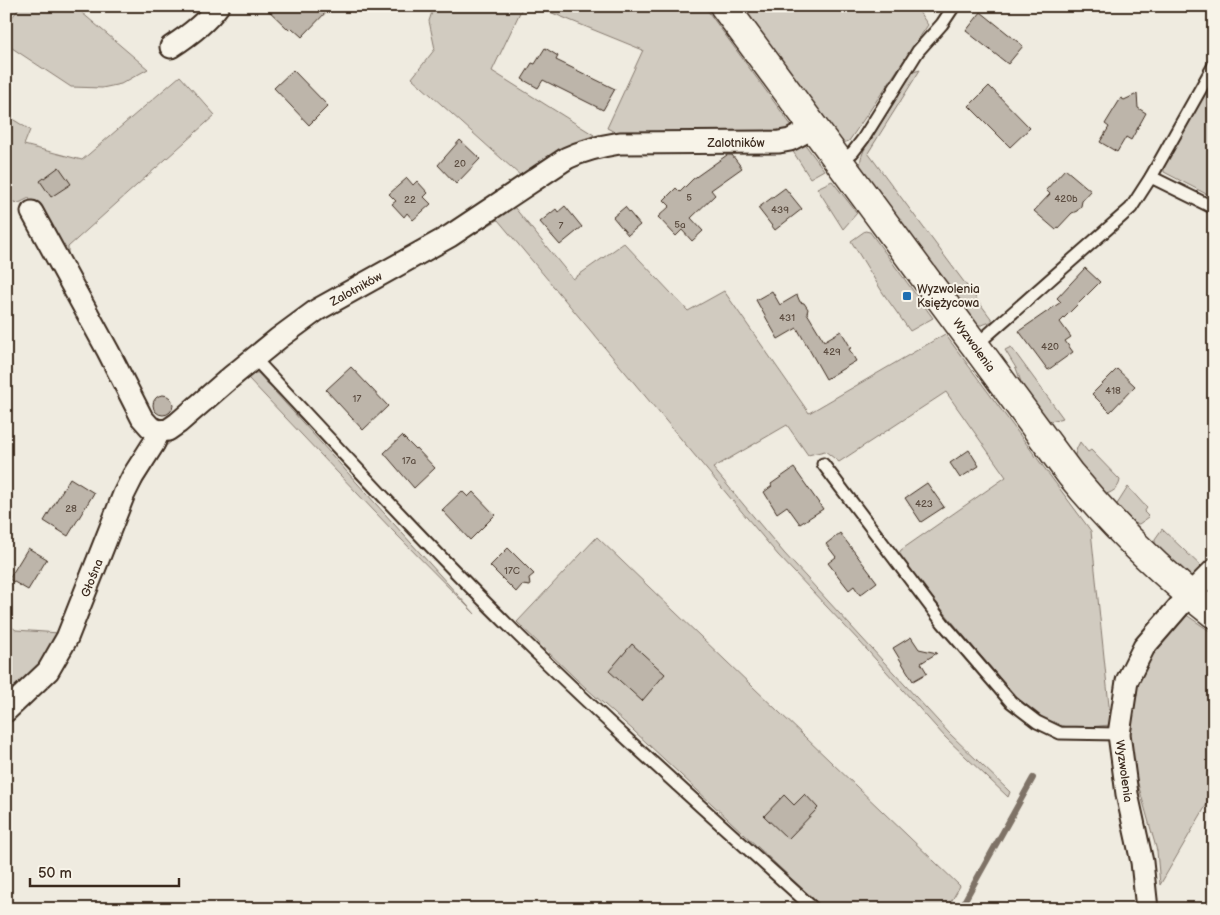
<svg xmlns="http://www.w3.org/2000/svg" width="1220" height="915" font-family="'Balsamiq Sans',sans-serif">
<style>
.green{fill:#d1cbc0;stroke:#867a6f}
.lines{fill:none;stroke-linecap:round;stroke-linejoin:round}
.stream{stroke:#7e7266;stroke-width:6}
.building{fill:#bdb5aa;stroke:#3b2a1e}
.lane-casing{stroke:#3b2a1e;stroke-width:15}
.street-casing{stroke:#3b2a1e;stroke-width:25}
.secondary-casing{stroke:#3b2a1e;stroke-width:31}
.lane{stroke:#f7f3e8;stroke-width:11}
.street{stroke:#f7f3e8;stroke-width:21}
.secondary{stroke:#f7f3e8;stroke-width:28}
.poi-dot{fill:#1f6fb2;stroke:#f7f3e8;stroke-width:2}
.labels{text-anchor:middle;stroke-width:4;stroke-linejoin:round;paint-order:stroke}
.number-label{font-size:10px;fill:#5c4d41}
.street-label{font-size:12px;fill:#3b2a1e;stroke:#f7f3e8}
.poi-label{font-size:12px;fill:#3b2a1e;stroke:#f7f3e8;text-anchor:start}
</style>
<rect width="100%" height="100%" fill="#efebe0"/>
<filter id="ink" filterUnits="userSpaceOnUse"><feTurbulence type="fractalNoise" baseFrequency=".02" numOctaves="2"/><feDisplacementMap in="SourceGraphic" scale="10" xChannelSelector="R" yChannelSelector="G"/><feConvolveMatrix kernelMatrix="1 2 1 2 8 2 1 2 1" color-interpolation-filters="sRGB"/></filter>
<g filter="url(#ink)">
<!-- green -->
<g class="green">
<polygon points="21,6 74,6 148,69 121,84 102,88 71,87 6,44 6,25"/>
<polygon points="434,6 523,6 492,71 594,135 522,177 412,78 435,49 429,21"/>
<polygon points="535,6 704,6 794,129 784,134 622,136 607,128 643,50"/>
<polygon points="736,6 915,6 928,25 849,141 843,143 837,140"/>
<polygon points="920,70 868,153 993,321 982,325 976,325 860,169 861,158 864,150 913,72"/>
<polygon points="180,76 215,115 68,247 68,264 62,261 29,198 19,203 9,201 6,202 6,115 30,130 24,145 82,160"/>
<polygon points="1214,77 1214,198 1164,172 1164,163"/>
<polygon points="804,143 824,170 810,178 792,150"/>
<path d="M553,179L514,207L573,279L624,243L688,311L724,291L809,413L945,334L1091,531L1111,725C1095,726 1075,730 1058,725C1027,716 1001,678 980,655C952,622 925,589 898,555L901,550L1006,477L946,392L839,462L825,451L808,455L787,425L713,468L784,553L949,733L1010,792L1008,797L945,737L860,642L778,555L498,220L388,283L303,327Z"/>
<polygon points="832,181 857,213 843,229 817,188"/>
<polygon points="865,231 870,232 933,318 910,331 883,293 851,241"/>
<polygon points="1011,347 1063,418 1050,421 1044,419 1025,393 1016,368 1005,350"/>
<polygon points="252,373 258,373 475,614 394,532 248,378 166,446 124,514 132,486 165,441"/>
<path d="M1080,442L1088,452L1091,450L1120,480C1119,489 1111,493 1103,495L1074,458L1077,448Z"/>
<polygon points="1128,487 1147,508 1144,512 1149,517 1139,524 1126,522 1114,509"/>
<polygon points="1162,529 1206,571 1193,584 1155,547 1155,539"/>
<polygon points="597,537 960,886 947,909 824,909 633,730 576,679 517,622"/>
<polygon points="1185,614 1214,634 1214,792 1160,885 1157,851 1136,777 1130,730 1135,687 1147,662 1167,634"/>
<polygon points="6,623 16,630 59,633 40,667 6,701"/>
</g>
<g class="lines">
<!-- stream -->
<polyline class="stream" points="960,909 1033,778"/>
</g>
<!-- building -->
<g class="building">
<polygon points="264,6 332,6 302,37 292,28 289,30"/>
<polygon points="981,12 1023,46 1008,64 966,31"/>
<polygon points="545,48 558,56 556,60 615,89 603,110 543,80 538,88 522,79 532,63 535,64"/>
<polygon points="293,70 328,106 309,125 274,88"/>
<polygon points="989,86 1030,128 1010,147 969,106"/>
<polygon points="1137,94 1138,108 1146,113 1131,140 1126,137 1117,152 1100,142 1109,127 1105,124 1121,98 1124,100"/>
<polygon points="460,140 480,159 456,184 438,165"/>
<polygon points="727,155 732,155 742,168 711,190 715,195 691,218 703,231 692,241 682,230 676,236 658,217 670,206 664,200 676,188 680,192 693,179"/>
<polygon points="59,167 71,184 51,197 40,181"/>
<polygon points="1065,169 1091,191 1082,201 1081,206 1077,211 1072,213 1056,230 1034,211 1050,194 1046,190"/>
<polygon points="407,178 413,185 417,181 428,193 424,197 431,204 413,220 407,213 404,217 392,204 396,201 389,194"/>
<polygon points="785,188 802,209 775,230 758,208"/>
<polygon points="565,206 582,227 560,245 540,222 556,209 558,212"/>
<polygon points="625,207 640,225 628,235 613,217"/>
<polygon points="1085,268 1100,282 1060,322 1071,337 1065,341 1073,352 1048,370 1019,331 1061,302 1057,298"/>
<polygon points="772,291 780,305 797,295 800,302 804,303 808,309 807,313 824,341 841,331 851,348 849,349 856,361 826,379 797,328 778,339 756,300"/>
<polygon points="351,367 388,406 363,430 326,390"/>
<polygon points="1117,369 1135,386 1110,412 1092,394"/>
<circle cx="163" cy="405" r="10"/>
<polygon points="402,436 415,449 416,448 435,468 414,488 384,453"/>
<polygon points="969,450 979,466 960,478 950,463"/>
<polygon points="794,468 823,509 800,524 787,506 777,513 764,492 772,486 771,484"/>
<polygon points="70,478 94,493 68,536 44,521"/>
<polygon points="927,483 944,507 921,522 905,498"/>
<polygon points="462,491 468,497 473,492 495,515 470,540 442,510"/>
<polygon points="840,533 877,582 860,595 854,586 849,590 828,563 836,557 826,544"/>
<polygon points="28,548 47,559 28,590 9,579"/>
<polygon points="508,548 534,574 529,578 530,586 522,585 516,592 490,566"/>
<polygon points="911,637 919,649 937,653 921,663 927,673 913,681 893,648"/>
<polygon points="632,644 665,674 642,701 609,671"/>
<polygon points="805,794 818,808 788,839 764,816 784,795 794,805"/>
</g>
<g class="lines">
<defs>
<g id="lane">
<polyline points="839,163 853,152 863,139 918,51 942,24 954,6"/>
<polyline points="1151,177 1214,208"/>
<polyline points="975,346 1131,208 1151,177 1214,65"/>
<path d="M255,359C340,450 424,542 513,630C610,726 713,817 814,909"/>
<polyline points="823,464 943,623 1011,702 1037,722 1060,733 1119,734"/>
</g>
<g id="street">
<path d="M171,47C188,36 206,23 218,6"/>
<path d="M32,212L108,351L142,418L150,427L159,431L168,430L178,423L231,377L279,338L317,310L450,236L567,158C584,150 601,146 620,143L779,142L790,140L813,128"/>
<polyline points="6,711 48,671 67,638 124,494 133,476 154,443 159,431"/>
<polyline points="1147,909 1142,862 1127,794 1119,734 1127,681 1144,647 1189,595 1214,570"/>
</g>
<path id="secondary" d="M724,6L1070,474C1113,526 1160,572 1214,614"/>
</defs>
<!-- lane casing -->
<use href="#lane" class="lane-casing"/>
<!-- street casing -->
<use href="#street" class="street-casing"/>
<!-- secondary casing -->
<use href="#secondary" class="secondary-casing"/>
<!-- lane -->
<use href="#lane" class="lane"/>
<!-- street -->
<use href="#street" class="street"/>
<!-- secondary -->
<use href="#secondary" class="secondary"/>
</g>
</g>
<!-- markers -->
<rect class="poi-dot" x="902" y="291" width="10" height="10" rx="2.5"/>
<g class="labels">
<!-- number labels -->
<g class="number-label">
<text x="460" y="167">20</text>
<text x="689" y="201">5</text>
<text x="1066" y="202">420b</text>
<text x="410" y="203">22</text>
<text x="780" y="213">439</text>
<text x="680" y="228">5a</text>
<text x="561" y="229">7</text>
<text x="787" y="321">431</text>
<text x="1050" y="350">420</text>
<text x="832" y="355">429</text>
<text x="1113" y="394">418</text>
<text x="357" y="402">17</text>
<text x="409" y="464">17a</text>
<text x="924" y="507">423</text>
<text x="71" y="512">28</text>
<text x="512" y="574">17C</text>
</g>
<!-- street labels -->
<g class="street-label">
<text x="736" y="147">Zalotników</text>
<text transform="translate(356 289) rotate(-29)" y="4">Zalotników</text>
<text transform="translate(974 345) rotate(54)" y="4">Wyzwolenia</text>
<text transform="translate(92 578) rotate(-68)" y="4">Głośna</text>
<text transform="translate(1124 771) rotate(82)" y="4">Wyzwolenia</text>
</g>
<!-- poi labels -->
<g class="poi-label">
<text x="917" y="293">Wyzwolenia<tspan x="917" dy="14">Księżycowa</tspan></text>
</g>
</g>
<!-- margin -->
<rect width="1220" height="915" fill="none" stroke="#f7f3e8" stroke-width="25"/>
<rect x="12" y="12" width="1195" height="890" fill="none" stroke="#3b2a1e" stroke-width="2" filter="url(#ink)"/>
<!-- scale -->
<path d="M30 878v8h149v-8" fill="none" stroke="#3b2a1e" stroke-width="2.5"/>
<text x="38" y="878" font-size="15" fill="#3b2a1e" stroke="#f7f3e8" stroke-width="4" paint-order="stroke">50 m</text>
</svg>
